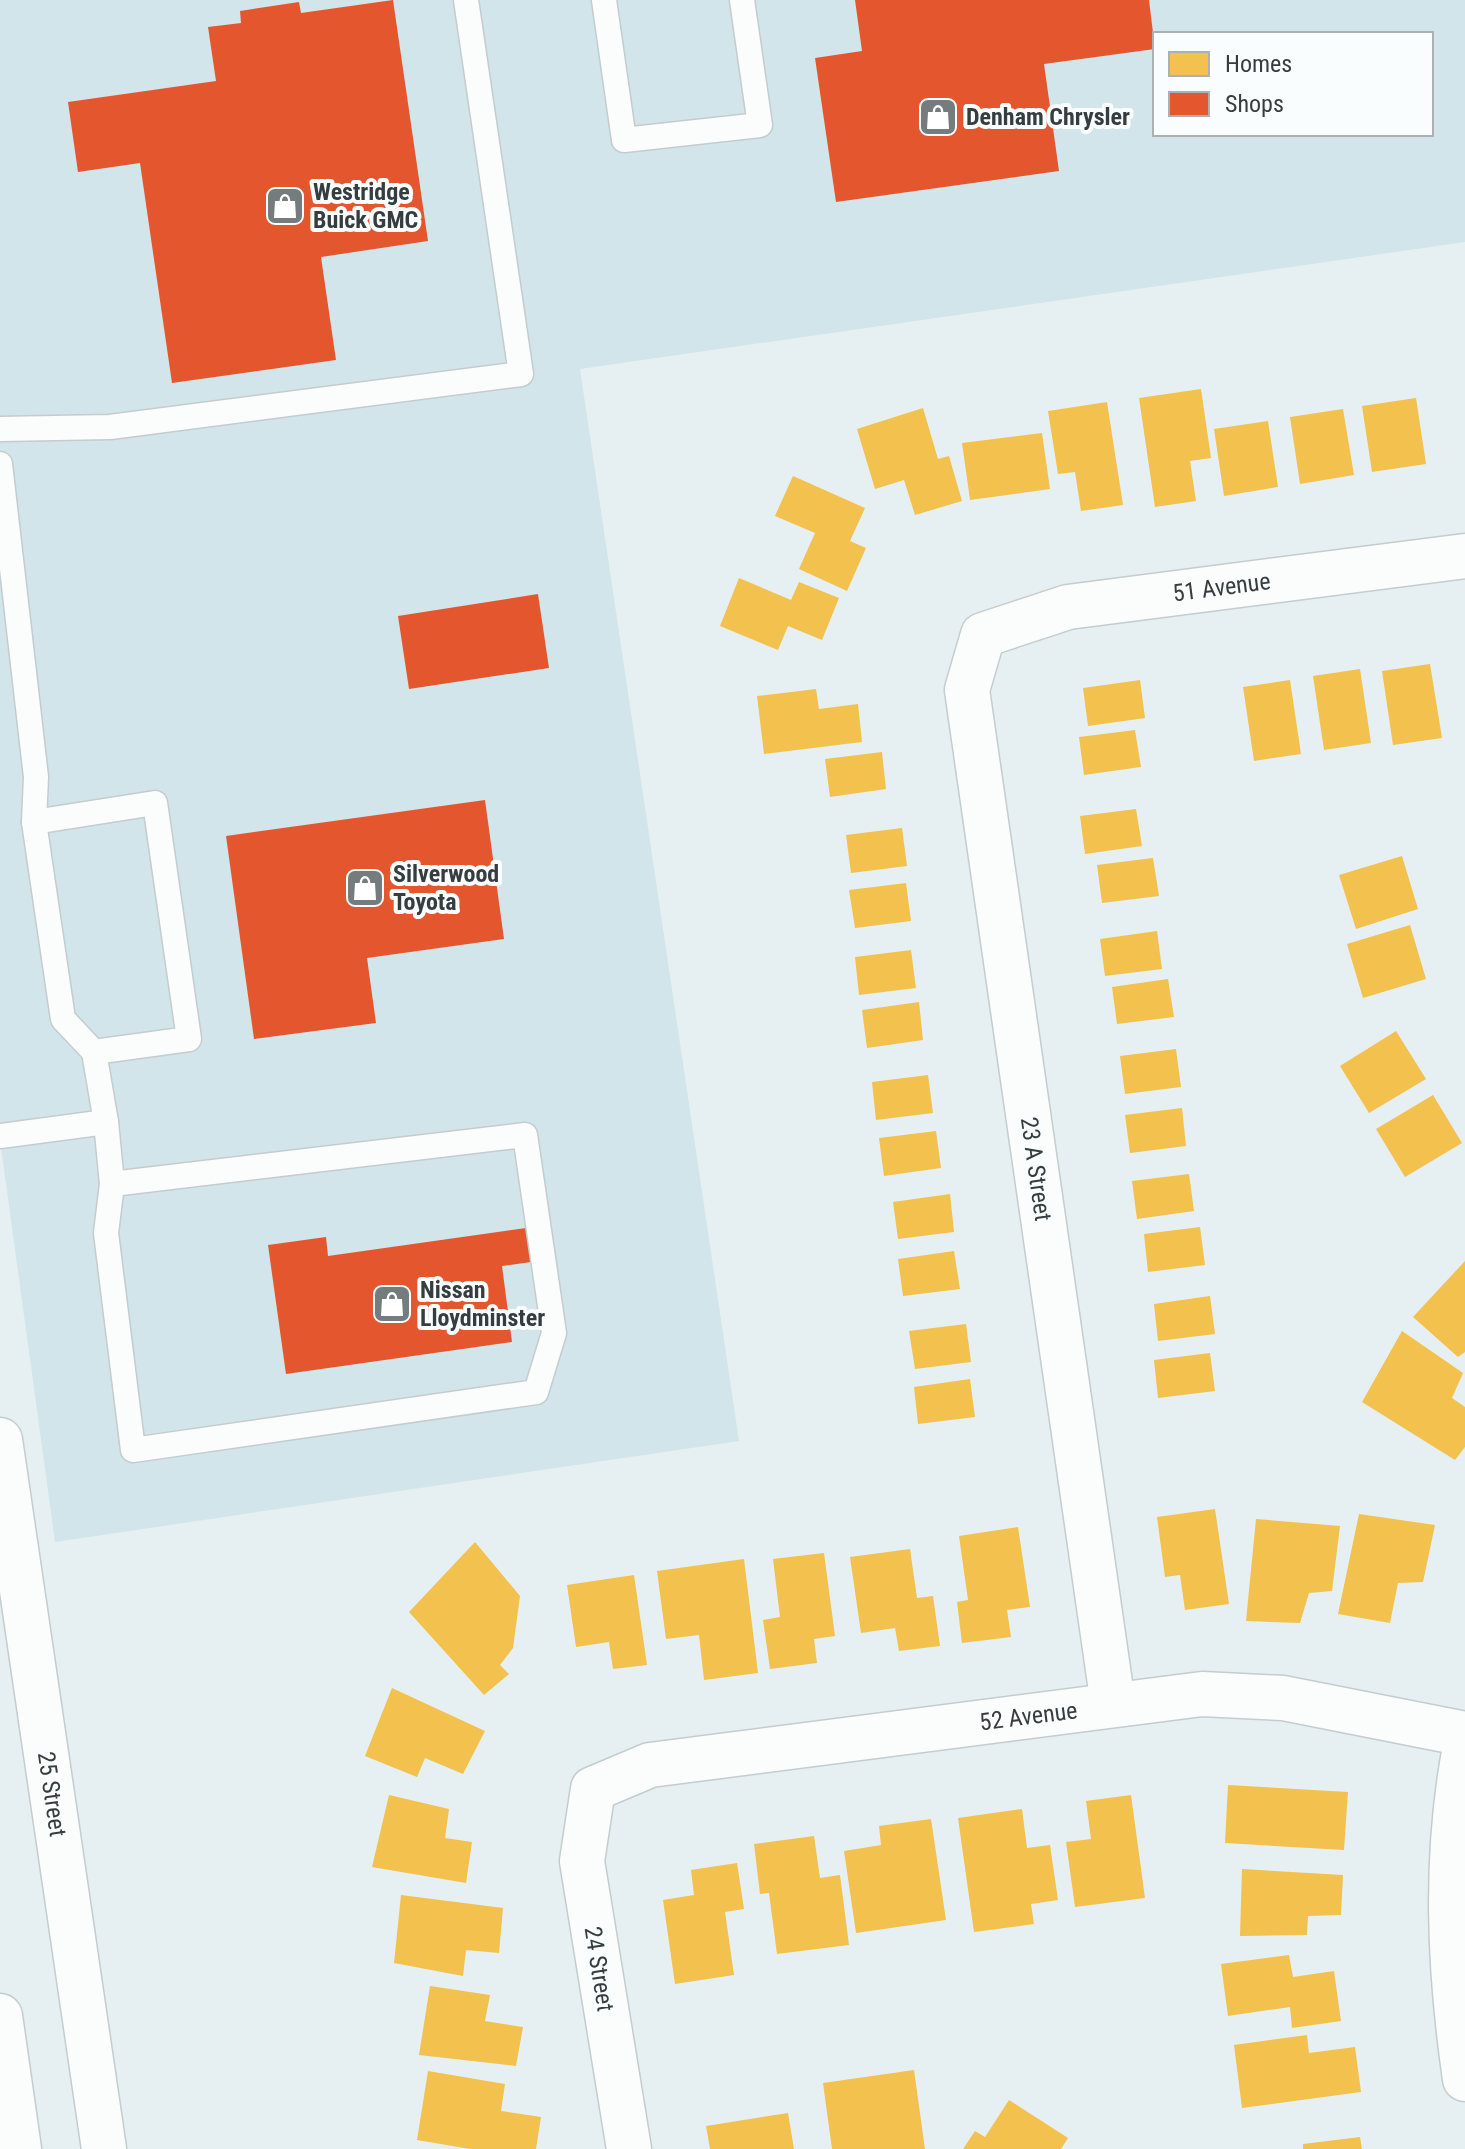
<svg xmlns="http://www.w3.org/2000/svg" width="1465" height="2149" font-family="'Roboto Condensed',sans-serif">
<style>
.built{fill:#d2e5ea;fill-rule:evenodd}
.homes{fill:#f2c14e}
.shops{fill:#e4572e}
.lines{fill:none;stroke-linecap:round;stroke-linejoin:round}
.lane-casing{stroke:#c4cccd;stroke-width:27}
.street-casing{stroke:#c4cccd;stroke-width:47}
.secondary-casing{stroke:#c4cccd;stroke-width:47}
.lane{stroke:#fbfdfd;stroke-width:24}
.street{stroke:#fbfdfd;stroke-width:44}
.secondary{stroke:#fbfdfd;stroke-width:44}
.labels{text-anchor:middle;stroke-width:8;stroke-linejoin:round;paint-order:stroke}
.poi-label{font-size:24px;font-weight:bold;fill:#363d3f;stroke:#f9fdfe;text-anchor:start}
.street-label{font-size:24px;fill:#363d3f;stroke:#f9fdfe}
</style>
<rect width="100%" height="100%" fill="#e6f0f2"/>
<!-- built -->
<path class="built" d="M0,0H1465V242L580,369L739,1441L55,1542L0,1140ZM1155,34H1431V134H1155Z"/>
<!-- homes -->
<g class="homes">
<polygon points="1201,389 1211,458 1190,461 1196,501 1155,507 1139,398"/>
<polygon points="1416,398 1426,464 1372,472 1362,406"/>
<polygon points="1107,402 1123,505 1081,511 1075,472 1058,474 1048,411"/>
<polygon points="923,408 938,459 949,456 962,501 915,515 904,480 875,489 857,429"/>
<polygon points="1343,409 1354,475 1300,484 1290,417"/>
<polygon points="1268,421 1278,487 1224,496 1214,429"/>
<polygon points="1042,433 1050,489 970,500 962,443"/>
<polygon points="793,476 865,508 850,541 866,548 847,591 799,569 815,533 775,516"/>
<polygon points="739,578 791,600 799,582 839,598 822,640 788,626 778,650 720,626"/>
<polygon points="1430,664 1442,738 1393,745 1382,671"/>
<polygon points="1360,669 1371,743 1324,750 1313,676"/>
<polygon points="1140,680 1145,718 1088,726 1083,688"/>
<polygon points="1290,680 1301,754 1254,761 1243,687"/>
<polygon points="816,689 819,709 858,704 862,742 764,754 757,696"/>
<polygon points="1135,730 1141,767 1084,775 1079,737"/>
<polygon points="882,752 886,789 830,797 825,759"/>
<polygon points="1136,809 1142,846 1085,854 1080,816"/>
<polygon points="902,828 907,866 851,873 846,835"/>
<polygon points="1402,856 1418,909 1356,929 1339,875"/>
<polygon points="1153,858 1159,896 1102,903 1097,865"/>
<polygon points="906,883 911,921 855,928 849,890"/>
<polygon points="1410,925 1426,979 1363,998 1347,944"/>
<polygon points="1157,931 1162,969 1105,976 1100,939"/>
<polygon points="911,950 916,988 859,995 855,957"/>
<polygon points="1168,979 1174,1017 1117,1024 1112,987"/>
<polygon points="919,1002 923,1040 867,1048 862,1010"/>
<polygon points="1396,1031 1426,1079 1369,1113 1340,1066"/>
<polygon points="1176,1049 1181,1087 1125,1094 1120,1056"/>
<polygon points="928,1075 933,1113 876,1120 872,1082"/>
<polygon points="1433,1095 1462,1143 1405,1177 1376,1129"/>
<polygon points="1182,1108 1186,1146 1130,1153 1125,1115"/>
<polygon points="936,1131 941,1168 884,1176 879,1138"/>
<polygon points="1189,1174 1194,1211 1137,1219 1132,1181"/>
<polygon points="950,1194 954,1232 898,1239 893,1202"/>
<polygon points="1200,1227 1205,1265 1148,1272 1144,1234"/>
<polygon points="954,1251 960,1289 903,1296 898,1259"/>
<polygon points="1465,1261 1465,1352 1458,1357 1413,1317"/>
<polygon points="1210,1296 1215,1334 1158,1341 1154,1304"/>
<polygon points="966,1324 971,1362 915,1369 909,1331"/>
<polygon points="1402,1331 1463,1373 1452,1398 1465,1407 1465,1447 1455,1460 1362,1402"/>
<polygon points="1210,1353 1215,1391 1158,1398 1154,1360"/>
<polygon points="970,1379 975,1417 918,1424 914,1387"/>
<polygon points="1215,1509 1229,1604 1185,1610 1180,1575 1165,1577 1157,1517"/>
<polygon points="1359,1514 1435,1525 1423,1582 1398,1583 1390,1623 1338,1614"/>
<polygon points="1256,1519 1340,1526 1332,1591 1309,1593 1300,1623 1246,1621"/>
<polygon points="1018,1527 1030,1607 1007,1610 1011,1637 962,1643 957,1602 968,1600 959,1536"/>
<polygon points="475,1542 520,1596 513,1648 500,1665 509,1674 484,1695 409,1612"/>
<polygon points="910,1549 917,1598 933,1596 940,1646 899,1651 895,1628 861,1633 850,1557"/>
<polygon points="824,1553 835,1636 814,1639 817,1663 770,1669 763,1620 780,1617 773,1559"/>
<polygon points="744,1559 758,1673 704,1680 699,1635 666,1639 657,1571"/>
<polygon points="634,1575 647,1665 613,1669 609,1642 576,1647 567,1585"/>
<polygon points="392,1688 485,1731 463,1774 425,1758 417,1777 365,1756"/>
<polygon points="1228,1785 1348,1792 1344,1850 1225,1843"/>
<polygon points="389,1795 449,1809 445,1838 472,1842 466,1883 372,1867"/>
<polygon points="1131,1795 1145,1898 1075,1907 1066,1842 1091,1839 1086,1801"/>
<polygon points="1022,1809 1027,1848 1050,1845 1058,1900 1031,1904 1034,1924 974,1932 958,1818"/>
<polygon points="931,1819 946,1920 856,1933 844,1851 881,1845 879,1826"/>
<polygon points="814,1836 820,1878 840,1875 849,1945 777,1954 769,1893 760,1894 754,1844"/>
<polygon points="737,1863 744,1909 725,1912 734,1975 675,1984 663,1900 694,1895 691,1870"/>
<polygon points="1242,1869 1343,1875 1341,1915 1308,1916 1307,1935 1240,1936"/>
<polygon points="401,1895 503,1908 499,1953 466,1950 463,1976 394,1963"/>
<polygon points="1289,1955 1293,1977 1334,1971 1341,2021 1292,2028 1290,2007 1228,2016 1221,1964"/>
<polygon points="430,1986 490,1995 485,2021 523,2027 516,2066 419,2055"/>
<polygon points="1307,2035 1309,2053 1355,2047 1361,2092 1242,2108 1234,2045"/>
<polygon points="914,2070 925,2149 832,2149 823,2083"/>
<polygon points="428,2071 505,2084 501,2111 541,2117 536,2149 470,2149 417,2140"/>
<polygon points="1009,2100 1068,2138 1061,2149 963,2149 975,2131 985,2137"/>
<polygon points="788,2113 794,2149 710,2149 706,2126"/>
<polygon points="1360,2137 1362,2149 1303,2149 1303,2144"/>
</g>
<!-- shops -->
<g class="shops">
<polygon points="393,0 428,241 321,257 336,360 172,383 140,163 78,172 68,102 216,81 208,27 241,23 240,11 299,2 301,13"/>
<polygon points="855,0 1149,0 1155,49 1044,64 1059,171 836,202 815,58 862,51"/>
<polygon points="538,594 549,668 409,689 398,616"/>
<polygon points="485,800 504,939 367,958 376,1023 254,1039 226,836"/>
<polygon points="526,1228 531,1262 502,1266 512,1342 286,1374 268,1245 326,1237 328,1256"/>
</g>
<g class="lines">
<defs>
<g id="lane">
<polyline points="604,0 624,140 760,125 742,0"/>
<polyline points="0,429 110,427 521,374 466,0"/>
<polyline points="0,464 36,777 34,822 63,1019 94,1052 106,1122 0,1136"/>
<polyline points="34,822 155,803 189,1039 94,1052"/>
<polyline points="106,1122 112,1184 525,1135 554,1333 536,1392 133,1450 106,1233 112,1184"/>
</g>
<g id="street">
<path id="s1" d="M1113,1704L967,690L983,635L1068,607L1465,556"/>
<path id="s2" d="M629,2149L582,1861L593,1789L650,1765L1202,1694L1283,1698L1465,1734"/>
</g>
<g id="secondary">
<path id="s3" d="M0,1440L104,2149"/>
<path d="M1465,1747C1444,1858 1449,1968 1465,2079"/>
<polyline points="0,2016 19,2149"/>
</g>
</defs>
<!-- lane casing -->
<use href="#lane" class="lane-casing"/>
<!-- street casing -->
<use href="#street" class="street-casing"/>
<!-- secondary casing -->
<use href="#secondary" class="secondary-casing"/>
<!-- lane -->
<use href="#lane" class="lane"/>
<!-- street -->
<use href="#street" class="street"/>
<!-- secondary -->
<use href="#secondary" class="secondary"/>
</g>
<!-- icons -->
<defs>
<symbol id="shop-square" viewBox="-11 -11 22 22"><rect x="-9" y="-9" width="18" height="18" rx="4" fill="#747c7e" stroke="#f9fdfe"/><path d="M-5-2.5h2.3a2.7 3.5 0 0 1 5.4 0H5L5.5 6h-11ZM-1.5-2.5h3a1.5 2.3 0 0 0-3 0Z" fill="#fff"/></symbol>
</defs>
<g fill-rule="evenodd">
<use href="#shop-square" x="916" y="95" width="44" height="44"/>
<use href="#shop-square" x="263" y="184" width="44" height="44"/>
<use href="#shop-square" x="343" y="866" width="44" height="44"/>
<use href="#shop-square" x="370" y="1282" width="44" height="44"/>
</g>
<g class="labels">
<!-- poi labels -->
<g class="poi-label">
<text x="966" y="125">Denham Chrysler</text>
<text x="313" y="200">Westridge<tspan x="313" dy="28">Buick GMC</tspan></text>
<text x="393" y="882">Silverwood<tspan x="393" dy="28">Toyota</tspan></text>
<text x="420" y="1298">Nissan<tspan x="420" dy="28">Lloydminster</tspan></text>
</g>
<!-- street labels -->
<g class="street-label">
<text dy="8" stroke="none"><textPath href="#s1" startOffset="1326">51 Avenue</textPath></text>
<text transform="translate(1036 1169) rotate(82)" y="8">23 A Street</text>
<text dy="8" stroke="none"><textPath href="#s2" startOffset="808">52 Avenue</textPath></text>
<text dy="8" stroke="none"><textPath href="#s3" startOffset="358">25 Street</textPath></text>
<text transform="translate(599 1969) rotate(81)" y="8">24 Street</text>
</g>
</g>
<!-- legend -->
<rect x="1153" y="32" width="280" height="104" fill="#f9fdfe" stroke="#abb0b2" stroke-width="2"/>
<rect x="1169" y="52" width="40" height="24" fill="#f2c14e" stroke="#abb0b2" stroke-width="2"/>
<text x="1225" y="72" font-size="24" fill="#363d3f">Homes</text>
<rect x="1169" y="92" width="40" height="24" fill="#e4572e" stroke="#abb0b2" stroke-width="2"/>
<text x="1225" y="112" font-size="24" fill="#363d3f">Shops</text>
</svg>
